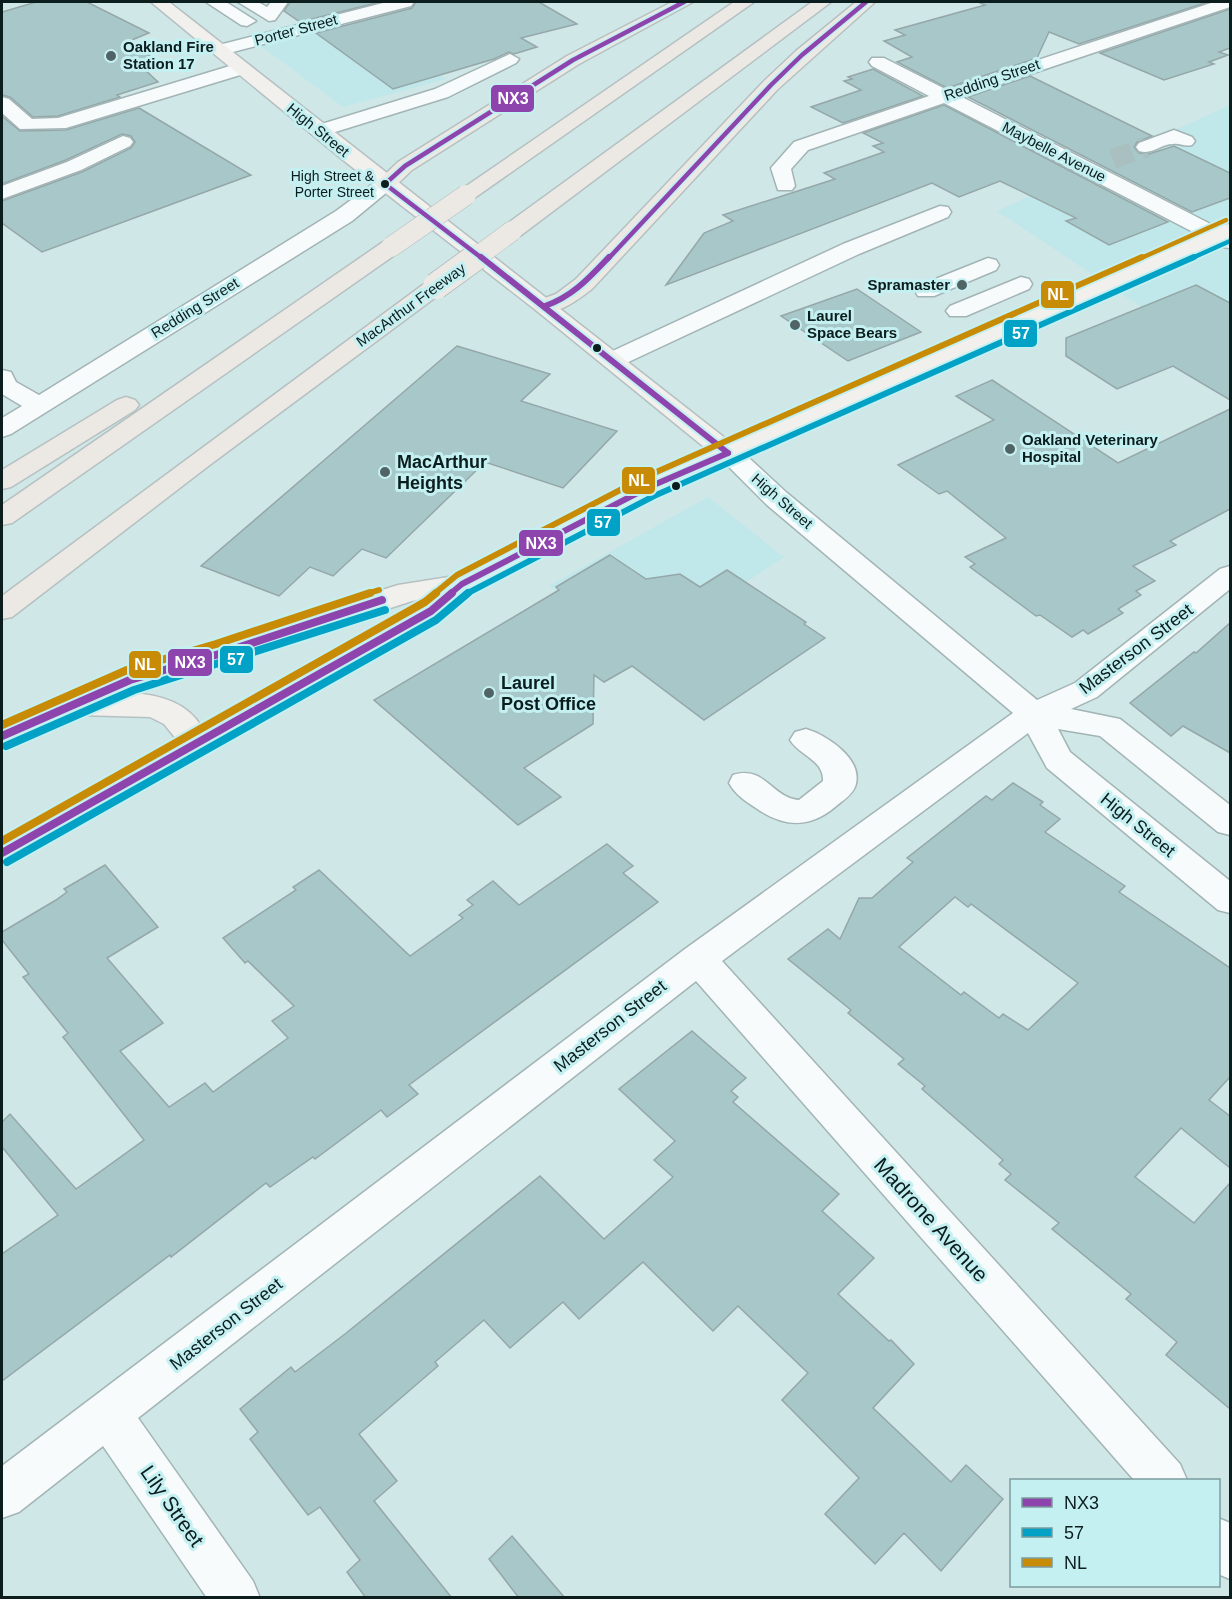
<svg xmlns="http://www.w3.org/2000/svg" width="1232" height="1599" font-family="Helvetica,sans-serif">
<style>
.built{fill:#c0e7e9}
.building{fill:#a7c7c8;stroke:#95a7a8;stroke-width:1.5;fill-rule:evenodd}
.lines{fill:none;stroke-linecap:round;stroke-linejoin:round}
.minor-tunnel{stroke:#a9bfc0;stroke-width:20;stroke-dasharray:20 10;stroke-linecap:butt}
.minor-casing{stroke:#a2b4b5;stroke-width:3}
.major-casing{stroke:#b5c0c1;stroke-width:3}
.highway-casing{stroke:#b5c0c1;stroke-width:3}
.minor{fill:#f8fbfc;fill-rule:evenodd}
.major{fill:#f1f0ed;fill-rule:evenodd}
.highway{fill:#ece9e4;fill-rule:evenodd}
.highway-bridge-far1-casing{stroke:#b5c0c1;stroke-width:21;stroke-linecap:butt}
.highway-bridge-casing{stroke:#b5c0c1;stroke-width:28;stroke-linecap:butt}
.highway-bridge-far1{stroke:#ece9e4;stroke-width:20}
.highway-bridge{stroke:#ece9e4;stroke-width:26}
.bus-1-far2-casing{stroke:#c5f0f2;stroke-width:8}
.bus-1-far1-casing{stroke:#c5f0f2;stroke-width:10}
.bus-1-casing{stroke:#c5f0f2;stroke-width:12}
.bus-2-far2-casing{stroke:#c5f0f2;stroke-width:8}
.bus-2-far1-casing{stroke:#c5f0f2;stroke-width:10}
.bus-2-casing{stroke:#c5f0f2;stroke-width:12}
.bus-3-far2-casing{stroke:#c5f0f2;stroke-width:8}
.bus-3-far1-casing{stroke:#c5f0f2;stroke-width:10}
.bus-3-casing{stroke:#c5f0f2;stroke-width:12}
.bus-1-far2{stroke:#8e44ad;stroke-width:4.5}
.bus-1-far1{stroke:#8e44ad;stroke-width:6}
.bus-1{stroke:#8e44ad;stroke-width:8}
.bus-2-far2{stroke:#01a2c5;stroke-width:4.5}
.bus-2-far1{stroke:#01a2c5;stroke-width:6}
.bus-2{stroke:#01a2c5;stroke-width:8}
.bus-3-far2{stroke:#c88b06;stroke-width:4.5}
.bus-3-far1{stroke:#c88b06;stroke-width:6}
.bus-3{stroke:#c88b06;stroke-width:8}
.poi-dot{fill:#516465;stroke:#c5f0f2;stroke-width:2}
.bus-dot{fill:#0c1d1e;stroke:#c5f0f2;stroke-width:2}
.labels{text-anchor:middle;stroke-width:6;stroke-linejoin:round;paint-order:stroke}
.far-bus-label{font-size:14px;fill:#0c1d1e;stroke:#c5f0f2;text-anchor:end}
.far-street-label{font-size:15px;fill:#0c1d1e;stroke:#c5f0f2}
.far-poi-label{font-size:15px;font-weight:bold;fill:#0c1d1e;stroke:#c5f0f2;text-anchor:start}
.poi-label{font-size:18px;font-weight:bold;fill:#0c1d1e;stroke:#c5f0f2;text-anchor:start}
.street-label{font-size:18px;fill:#0c1d1e;stroke:#c5f0f2}
.near-street-label{font-size:21px;fill:#0c1d1e;stroke:#c5f0f2}
.line-badge{stroke:#c5f0f2;stroke-width:2}
.badge-label{font-size:16px;text-anchor:middle;font-weight:bold;fill:#fff}
</style>
<rect width="100%" height="100%" fill="#d0e7e8"/>
<!-- built -->
<g class="built">
<polygon points="388,14 428,40 400,48 446,79 343,107 261,46"/>
<polygon points="1230,105 1230,366 997,211"/>
<polygon points="708,497 784,557 643,650 549,586"/>
</g>
<!-- building -->
<g class="building">
<polygon points="36,2 87,2 149,33 127,42 158,61 141,66 158,82 117,95 120,97 58,116 33,117 10,97 2,95 2,12"/>
<polygon points="290,2 380,2 300,22 284,11"/>
<polygon points="416,2 539,2 577,24 521,38 537,47 514,54 509,52 494,59 393,89 316,33 412,8"/>
<polygon points="978,2 1208,2 1079,44 1049,32 1037,58 947,88 897,62 912,57 884,41 905,35 895,30 985,5"/>
<polygon points="1230,9 1230,48 1219,52 1228,55 1209,62 1214,64 1164,80 1100,53"/>
<polygon points="873,69 923,96 843,123 811,107 861,90 844,81 852,79 848,77"/>
<polygon points="1030,76 1152,136 1137,142 1134,147 1139,153 1149,154 1174,146 1230,173 1230,198 1192,212 968,97"/>
<polygon points="944,105 1168,222 1109,245 1066,221 1076,218 1000,181 959,197 932,183 666,285 704,233 733,221 723,215 835,179 824,173 884,152 873,146 883,143 863,133"/>
<polygon points="139,108 251,175 42,252 2,223 2,201 82,172 131,148 135,142 131,136 122,134 66,160 2,184 2,116 20,131 66,130"/>
<polygon points="1196,285 1230,303 1230,400 1173,366 1117,389 1066,356 1066,338"/>
<polygon points="857,289 921,332 848,361 781,316"/>
<polygon points="457,346 550,374 521,401 617,431 563,488 485,462 386,558 362,549 333,576 310,567 279,596 201,566"/>
<polygon points="992,380 1118,463 1230,409 1230,509 1170,541 1176,545 1133,566 1155,581 1136,591 1141,595 1118,609 1123,613 1088,634 1083,630 1072,637 1040,615 1036,616 970,567 975,564 965,557 1006,538 947,491 939,494 898,465 994,420 956,396"/>
<polygon points="610,555 646,579 680,574 700,587 727,570 806,622 804,624 825,638 704,720 632,666 604,682 594,675 593,724 524,768 561,797 518,825 374,700 559,590 556,587"/>
<polygon points="1230,623 1230,753 1183,726 1171,736 1130,703 1194,652 1196,653"/>
<path d="M1013,783L1043,802L1040,805L1060,819L1045,832L1125,886L1119,892L1230,968V1077L1209,1100L1230,1116V1168L1181,1128L1135,1177L1194,1223L1230,1183V1409L1166,1355L1177,1342L1126,1299L1131,1294L1052,1229L1059,1223L1005,1180L1011,1174L999,1164L1003,1160L922,1089L925,1086L898,1064L904,1059L848,1013L851,1010L788,959L828,929L840,939L859,898H872L913,862L907,858L986,796L992,800ZM955,897L968,907L971,904L1078,983L1028,1030L1003,1014L999,1018L964,992L961,995L899,947Z"/>
<polygon points="607,844 633,866 623,873 658,902 409,1085 418,1094 387,1117 381,1110 315,1159 313,1157 270,1187 266,1183 171,1257 170,1255 2,1381 2,1254 58,1215 2,1147 2,1122 10,1114 76,1189 144,1140 63,1037 68,1033 23,977 29,974 2,940 2,932 56,900 67,892 64,889 105,865 158,927 107,958 163,1023 120,1051 169,1107 205,1083 213,1092 288,1038 272,1021 294,1006 248,961 245,963 223,938 296,890 293,887 319,870 410,956 463,918 459,915 473,905 467,900 493,881 519,905"/>
<polygon points="692,1031 746,1078 731,1091 738,1097 733,1102 839,1194 822,1211 874,1258 838,1294 889,1341 891,1340 914,1364 873,1408 951,1482 966,1465 1003,1499 941,1571 904,1533 875,1564 825,1514 859,1478 782,1400 808,1373 738,1306 713,1331 643,1262 579,1319 563,1302 510,1348 484,1320 435,1362 438,1366 359,1434 397,1481 374,1501 452,1598 366,1598 347,1572 360,1560 320,1507 308,1515 250,1439 258,1432 240,1409 291,1367 295,1372 345,1334 540,1176 604,1239 673,1177 654,1160 675,1141 619,1089"/>
<polygon points="512,1536 565,1598 519,1598 489,1559"/>
</g>
<g class="lines">
<!-- minor-tunnel -->
<polyline class="minor-tunnel" points="1113,159 1146,147"/>
<defs>
<g id="minor">
<polygon points="206,2 226,2 256,21 247,26 241,25"/>
<polygon points="238,2 258,2 267,7 271,2 288,2 275,20 269,21"/>
<polygon points="387,2 414,2 411,6 221,55 212,50 215,46"/>
<polygon points="1214,2 1230,2 1230,7 962,97 1230,234 1230,248 1222,247 944,103 808,150 791,169 795,186 792,190 778,190 771,168 794,142 929,96 872,66 869,62 872,58 884,58 947,90"/>
<polygon points="510,54 519,59 516,63 448,97 319,137 309,131 312,127 435,89"/>
<polygon points="243,62 252,68 250,72 66,128 20,129 2,113 2,97 9,99 32,119 58,118"/>
<path d="M1174,130L1192,137L1195,141L1192,145C1184,147 1180,143 1173,144C1160,144 1153,155 1139,151L1136,147L1139,143Z"/>
<polygon points="123,136 130,138 133,142 130,146 81,170 2,199 2,186 67,162"/>
<polygon points="385,178 392,180 395,184 392,188 352,221 11,434 2,437 2,418 22,406 2,394 2,370 11,372 16,382 39,395 336,211 378,180"/>
<polygon points="940,206 948,207 951,212 948,217 859,254 622,365 613,367 604,365 601,360 604,355 843,244"/>
<polygon points="988,258 996,260 999,265 996,270 934,296 918,296 915,291 918,286"/>
<polygon points="1021,277 1029,279 1032,284 1029,289 966,316 950,316 946,311 950,306"/>
<polygon points="728,445 737,447 787,493 1037,700 1075,683 1220,569 1230,566 1230,589 1097,697 1071,709 1120,719 1230,805 1230,835 1218,832 1100,736 1058,729 1070,752 1230,881 1230,913 1218,910 1047,768 1028,733 722,961 1180,1464 1187,1480 1134,1480 696,981 138,1418 253,1581 260,1598 207,1598 103,1446 19,1512 2,1518 2,1466 685,949 1013,713 767,505 715,453 719,447"/>
<path d="M806,729C827,735 865,760 855,787C851,796 842,801 835,807C809,829 783,827 756,808C745,801 735,794 729,783L733,775C765,765 772,798 799,800L823,781C824,760 800,756 790,740L795,732Z"/>
<polygon points="1218,1518 1230,1523 1230,1579 1218,1574"/>
</g>
<path id="major" d="M151,2H169L730,442L1222,225L1230,224V238L658,493L472,590L441,618L14,862L2,866V837L177,740L164,724L150,717L79,715L2,747V723L119,673L398,585L455,576L640,481L709,451L537,311L343,160ZM428,598L201,726C186,701 156,694 128,693L412,601Z"/>
<g id="highway">
<path d="M672,2H693L579,64L412,170C401,180 393,192 378,188L375,184L398,162L567,56Z"/>
<polygon points="734,2 754,2 473,199 459,199 456,195 459,191"/>
<polygon points="812,2 831,2 520,236 504,236 501,231 504,226"/>
<path d="M856,2H875L778,89L592,289C576,301 557,316 537,311L533,306L537,301L556,294L576,279L764,81L796,51Z"/>
<polygon points="391,240 399,242 402,247 399,252 12,523 2,525 2,505 383,242"/>
<polygon points="436,279 444,281 447,286 444,291 207,467 12,617 2,619 2,596 428,281"/>
<polygon points="126,397 135,400 139,405 135,410 11,487 2,489 2,470 117,400"/>
</g>
</defs>
<!-- minor casing -->
<use href="#minor" class="minor-casing"/>
<!-- major casing -->
<use href="#major" class="major-casing"/>
<!-- highway casing -->
<use href="#highway" class="highway-casing"/>
<!-- minor -->
<use href="#minor" class="minor"/>
<!-- major -->
<use href="#major" class="major"/>
<!-- highway -->
<use href="#highway" class="highway"/>
<defs>
<g id="highway-bridge-far1">
<polyline points="391,247 466,195"/>
<polyline points="474,259 512,231"/>
</g>
<polyline id="highway-bridge" points="436,286 476,257"/>
</defs>
<!-- highway-bridge-far1 casing -->
<use href="#highway-bridge-far1" class="highway-bridge-far1-casing"/>
<!-- highway-bridge casing -->
<use href="#highway-bridge" class="highway-bridge-casing"/>
<!-- highway-bridge-far1 -->
<use href="#highway-bridge-far1" class="highway-bridge-far1"/>
<!-- highway-bridge -->
<use href="#highway-bridge" class="highway-bridge"/>
<defs>
<g id="bus-1-far2">
<polyline points="483,259 385,184 405,166 573,60 684,2"/>
<polyline points="608,259 771,85 802,55 866,2"/>
</g>
<g id="bus-1-far1">
<polyline points="481,257 728,453"/>
<path d="M545,306C573,296 589,278 609,257"/>
<polyline points="450,594 462,584 649,487 728,453"/>
</g>
<g id="bus-1">
<polyline points="2,736 130,680 219,654 382,600"/>
<polyline points="2,853 431,611 452,593"/>
</g>
<polyline id="bus-2-far2" points="1190,259 1230,241"/>
<polyline id="bus-2-far1" points="466,594 654,496 1194,257"/>
<g id="bus-2">
<polyline points="6,746 134,690 385,610"/>
<polyline points="7,862 436,620 468,593"/>
</g>
<polyline id="bus-3-far2" points="1139,259 1226,220"/>
<g id="bus-3-far1">
<polyline points="366,594 379,590"/>
<polyline points="434,594 457,575 645,477 1142,257"/>
</g>
<g id="bus-3">
<polyline points="2,725 127,670 216,644 370,593"/>
<polyline points="2,841 425,602 436,593"/>
</g>
</defs>
<!-- bus-1-far2 casing -->
<use href="#bus-1-far2" class="bus-1-far2-casing"/>
<!-- bus-1-far1 casing -->
<use href="#bus-1-far1" class="bus-1-far1-casing"/>
<!-- bus-1 casing -->
<use href="#bus-1" class="bus-1-casing"/>
<!-- bus-2-far2 casing -->
<use href="#bus-2-far2" class="bus-2-far2-casing"/>
<!-- bus-2-far1 casing -->
<use href="#bus-2-far1" class="bus-2-far1-casing"/>
<!-- bus-2 casing -->
<use href="#bus-2" class="bus-2-casing"/>
<!-- bus-3-far2 casing -->
<use href="#bus-3-far2" class="bus-3-far2-casing"/>
<!-- bus-3-far1 casing -->
<use href="#bus-3-far1" class="bus-3-far1-casing"/>
<!-- bus-3 casing -->
<use href="#bus-3" class="bus-3-casing"/>
<!-- bus-1-far2 -->
<use href="#bus-1-far2" class="bus-1-far2"/>
<!-- bus-1-far1 -->
<use href="#bus-1-far1" class="bus-1-far1"/>
<!-- bus-1 -->
<use href="#bus-1" class="bus-1"/>
<!-- bus-2-far2 -->
<use href="#bus-2-far2" class="bus-2-far2"/>
<!-- bus-2-far1 -->
<use href="#bus-2-far1" class="bus-2-far1"/>
<!-- bus-2 -->
<use href="#bus-2" class="bus-2"/>
<!-- bus-3-far2 -->
<use href="#bus-3-far2" class="bus-3-far2"/>
<!-- bus-3-far1 -->
<use href="#bus-3-far1" class="bus-3-far1"/>
<!-- bus-3 -->
<use href="#bus-3" class="bus-3"/>
</g>
<!-- markers -->
<g class="poi-dot">
<circle cx="111" cy="56" r="6"/>
<circle cx="962" cy="285" r="6"/>
<circle cx="795" cy="325" r="6"/>
<circle cx="1010" cy="449" r="6"/>
<circle cx="385" cy="472" r="6"/>
<circle cx="489" cy="693" r="6"/>
</g>
<g class="bus-dot">
<circle cx="385" cy="184" r="5"/>
<circle cx="597" cy="348" r="5"/>
<circle cx="676" cy="486" r="5"/>
</g>
<g class="labels">
<!-- far-bus labels -->
<g class="far-bus-label">
<text x="374" y="181">High Street &amp;<tspan x="374" dy="16">Porter Street</tspan></text>
</g>
<!-- far-street labels -->
<g class="far-street-label">
<text transform="translate(296 30) rotate(-15)" y="5">Porter Street</text>
<text transform="translate(992 80) rotate(-19)" y="5">Redding Street</text>
<text transform="translate(318 130) rotate(39)" y="5">High Street</text>
<text transform="translate(1054 152) rotate(27)" y="5">Maybelle Avenue</text>
<text transform="translate(411 305) rotate(-36)" y="5">MacArthur Freeway</text>
<text transform="translate(195 308) rotate(-32)" y="5">Redding Street</text>
<text transform="translate(782 501) rotate(41)" y="5">High Street</text>
</g>
<!-- far-poi labels -->
<g class="far-poi-label">
<text x="123" y="52">Oakland Fire<tspan x="123" dy="17">Station 17</tspan></text>
<text x="950" y="290" text-anchor="end">Spramaster</text>
<text x="807" y="321">Laurel<tspan x="807" dy="17">Space Bears</tspan></text>
<text x="1022" y="445">Oakland Veterinary<tspan x="1022" dy="17">Hospital</tspan></text>
</g>
<!-- poi labels -->
<g class="poi-label">
<text x="397" y="468">MacArthur<tspan x="397" dy="21">Heights</tspan></text>
<text x="501" y="689">Laurel<tspan x="501" dy="21">Post Office</tspan></text>
</g>
<!-- street labels -->
<g class="street-label">
<text transform="translate(1136 649) rotate(-37)" y="6">Masterson Street</text>
<text transform="translate(1138 825) rotate(39)" y="6">High Street</text>
<text transform="translate(610 1026) rotate(-38)" y="6">Masterson Street</text>
<text transform="translate(226 1324) rotate(-38)" y="6">Masterson Street</text>
</g>
<!-- near-street labels -->
<g class="near-street-label">
<text transform="translate(931 1220) rotate(48)" y="7">Madrone Avenue</text>
<text transform="translate(172 1506) rotate(55)" y="7">Lily Street</text>
</g>
</g>
<g class="line-badge">
<rect x="490" y="84" width="45" height="29" rx="6" fill="#8e44ad"/>
<rect x="1040" y="280" width="35" height="29" rx="6" fill="#c88b06"/>
<rect x="1003" y="319" width="35" height="29" rx="6" fill="#01a2c5"/>
<rect x="621" y="466" width="35" height="29" rx="6" fill="#c88b06"/>
<rect x="586" y="508" width="35" height="29" rx="6" fill="#01a2c5"/>
<rect x="518" y="529" width="46" height="28" rx="6" fill="#8e44ad"/>
<rect x="219" y="645" width="35" height="29" rx="6" fill="#01a2c5"/>
<rect x="167" y="648" width="46" height="29" rx="6" fill="#8e44ad"/>
<rect x="128" y="650" width="34" height="29" rx="6" fill="#c88b06"/>
</g>
<g class="badge-label">
<text x="513" y="104">NX3</text>
<text x="1058" y="300">NL</text>
<text x="1021" y="339">57</text>
<text x="639" y="486">NL</text>
<text x="603" y="528">57</text>
<text x="541" y="549">NX3</text>
<text x="236" y="665">57</text>
<text x="190" y="668">NX3</text>
<text x="145" y="670">NL</text>
</g>
<!-- border -->
<rect width="1232" height="1599" fill="none" stroke="#0c1d1e" stroke-width="6"/>
<!-- legend -->
<rect x="1010" y="1479" width="210" height="108" fill="#c5f0f2" stroke="#7b9c9d" stroke-width="1.5"/>
<rect x="1022" y="1498" width="30" height="9" fill="#8e44ad" stroke="#7b9c9d" stroke-width="1.5"/>
<text x="1064" y="1509" font-size="18" fill="#0c1d1e">NX3</text>
<rect x="1022" y="1528" width="30" height="9" fill="#01a2c5" stroke="#7b9c9d" stroke-width="1.5"/>
<text x="1064" y="1539" font-size="18" fill="#0c1d1e">57</text>
<rect x="1022" y="1558" width="30" height="9" fill="#c88b06" stroke="#7b9c9d" stroke-width="1.5"/>
<text x="1064" y="1569" font-size="18" fill="#0c1d1e">NL</text>
</svg>
